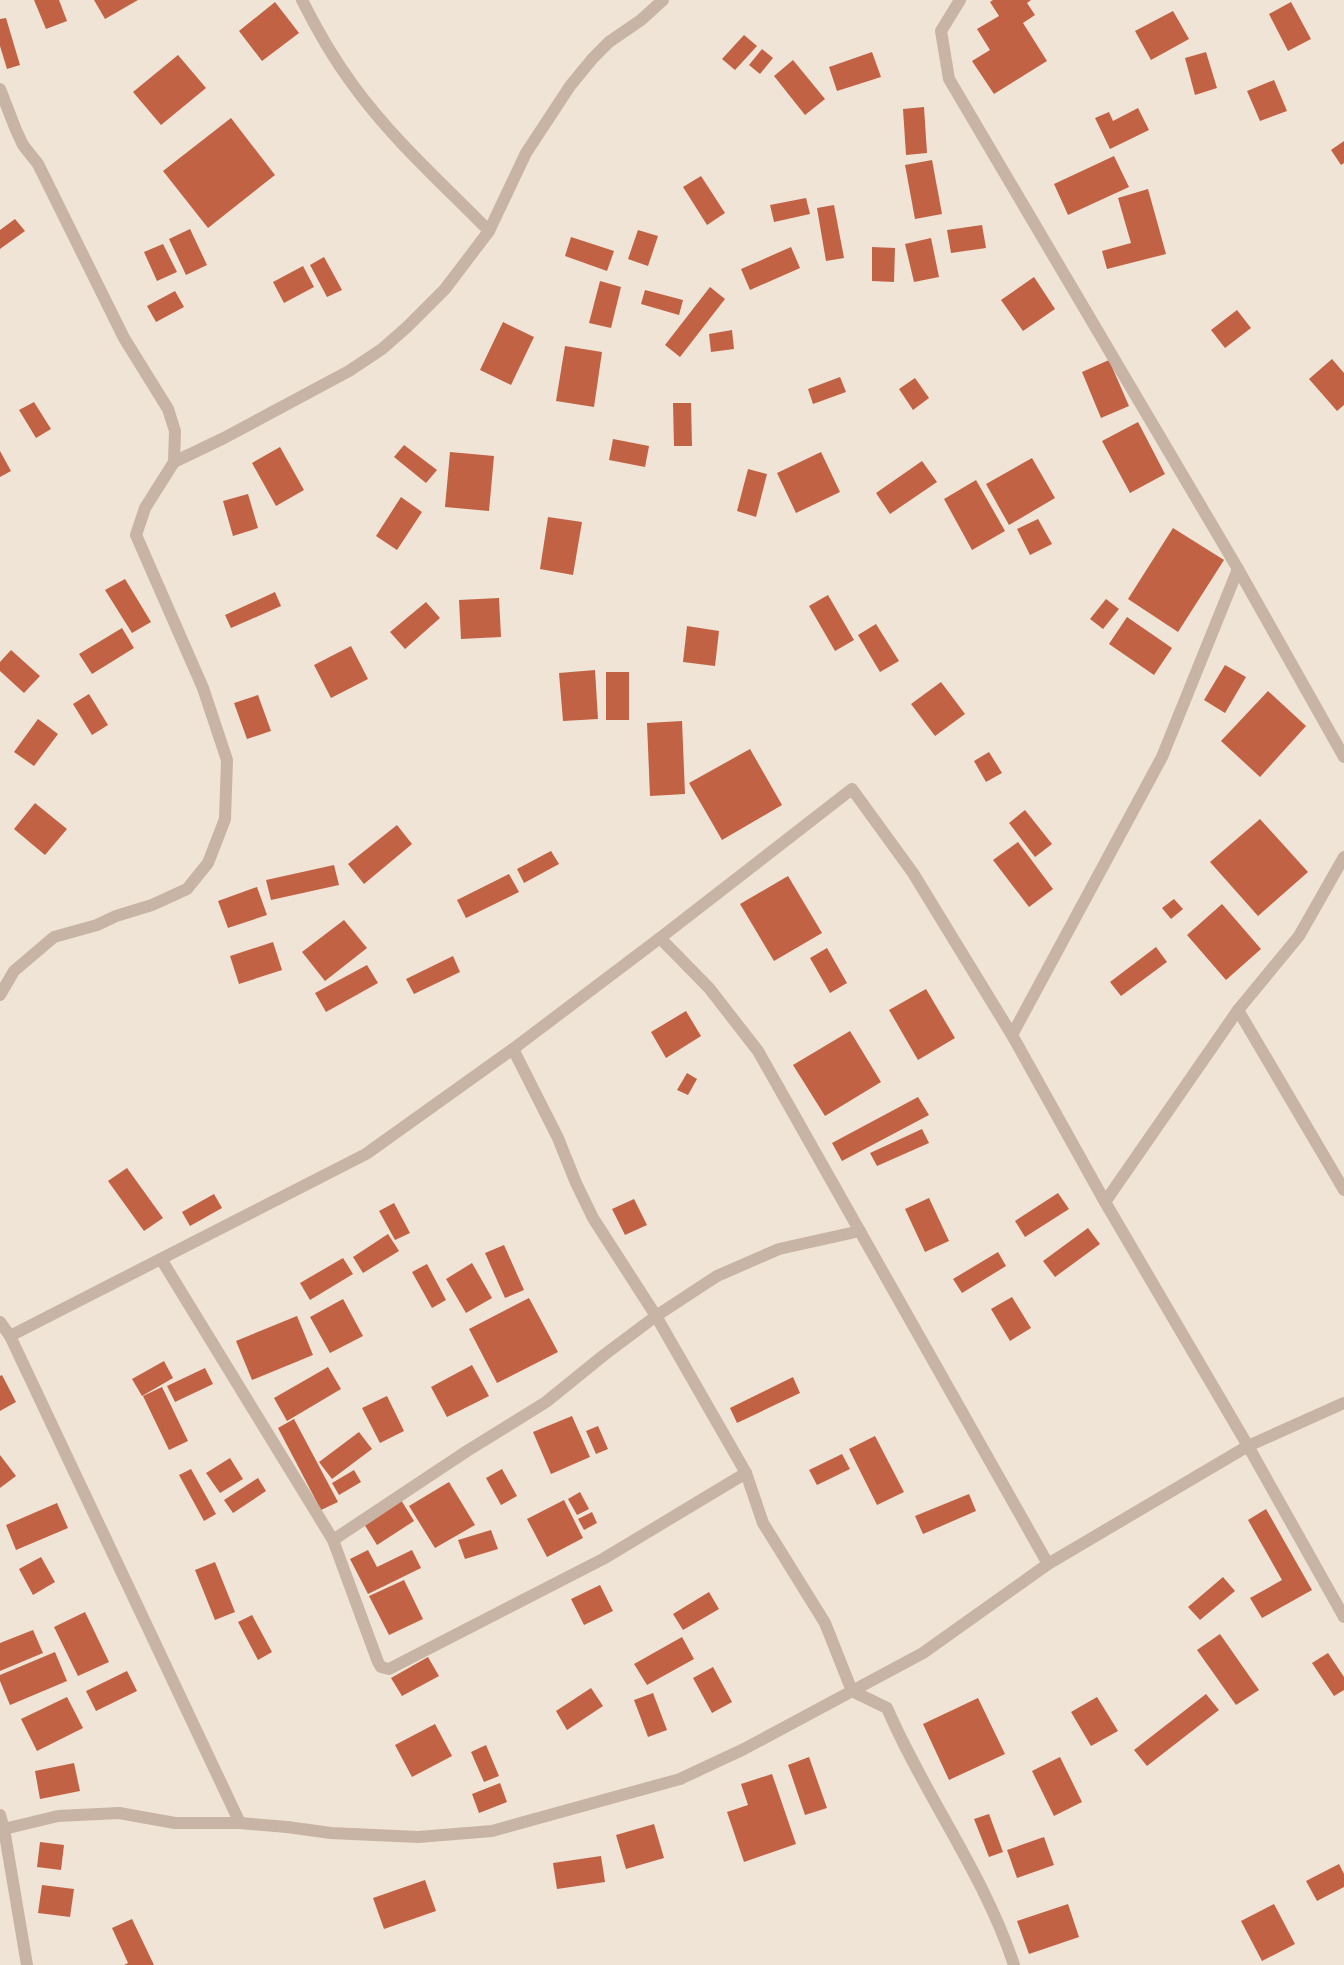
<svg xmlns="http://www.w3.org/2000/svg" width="1344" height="1965" font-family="Ubuntu,sans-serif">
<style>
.building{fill:#c16244}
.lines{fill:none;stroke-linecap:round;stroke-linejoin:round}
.minor{stroke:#c7b4a4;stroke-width:12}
</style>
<rect width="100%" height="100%" fill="#f0e4d7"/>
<!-- building -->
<g class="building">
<polygon points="34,0 59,0 67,21 46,29"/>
<polygon points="94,0 138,0 105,19"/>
<polygon points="993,0 1031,0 1027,3 1035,15 1023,23 1047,61 994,94 972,61 990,50 977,29 999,16 990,2"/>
<polygon points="275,2 299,33 262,61 239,31"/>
<polygon points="1291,2 1311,39 1288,51 1269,14"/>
<polygon points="1173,11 1189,39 1151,60 1135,31"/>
<polygon points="6,18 20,65 7,69 0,46 0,19"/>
<polygon points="744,35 757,46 735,70 722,59"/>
<polygon points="762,49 773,58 760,74 749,65"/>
<polygon points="872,52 881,77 837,91 829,67"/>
<polygon points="1206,52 1217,88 1195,95 1185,58"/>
<polygon points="178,55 206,88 161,125 133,92"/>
<polygon points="793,60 825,99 805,115 774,76"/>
<polygon points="1274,80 1287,111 1260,121 1247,91"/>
<polygon points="924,107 927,153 906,155 903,109"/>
<polygon points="1138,108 1149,130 1110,149 1095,118 1109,112 1113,121"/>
<polygon points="231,118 275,175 208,228 163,171"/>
<polygon points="1344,141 1344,163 1341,165 1331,150"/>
<polygon points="1114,156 1129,187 1068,215 1054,184"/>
<polygon points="932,160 942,214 915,219 905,165"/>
<polygon points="701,176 725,213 707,225 683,187"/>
<polygon points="1148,189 1166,254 1107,269 1102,251 1131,243 1118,198"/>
<polygon points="806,198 810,214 774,222 770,205"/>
<polygon points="834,205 844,258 826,261 817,208"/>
<polygon points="15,219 25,231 0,249 0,230"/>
<polygon points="982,225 986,248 951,253 947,230"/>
<polygon points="190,229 207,265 186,275 169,239"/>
<polygon points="638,230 658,236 648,266 628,259"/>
<polygon points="571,237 614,251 607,271 565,256"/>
<polygon points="931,238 939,277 914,282 905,244"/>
<polygon points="163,244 177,272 157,281 144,252"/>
<polygon points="791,247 800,268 750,290 741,269"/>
<polygon points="872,247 895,248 894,282 872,281"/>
<polygon points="324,257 342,290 327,297 310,265"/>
<polygon points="303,266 314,287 284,303 273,282"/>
<polygon points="1034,277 1055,309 1023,331 1001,300"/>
<polygon points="600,281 621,287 611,328 589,323"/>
<polygon points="710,287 725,299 680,357 665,345"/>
<polygon points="645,290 683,300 679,315 641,304"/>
<polygon points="175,291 184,307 156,322 147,306"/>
<polygon points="1237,310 1251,328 1225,348 1211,330"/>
<polygon points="503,322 534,337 511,385 480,370"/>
<polygon points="732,330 734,349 711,352 709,334"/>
<polygon points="565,346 602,352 594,407 556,401"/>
<polygon points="1332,359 1344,373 1344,405 1337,411 1309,379"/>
<polygon points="1109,360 1129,406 1101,418 1082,372"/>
<polygon points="840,377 846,392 813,404 808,389"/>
<polygon points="915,378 929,398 913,410 899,389"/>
<polygon points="34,402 51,429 36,438 19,410"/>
<polygon points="673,403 691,403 692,446 674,446"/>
<polygon points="1138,422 1165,474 1130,493 1102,441"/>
<polygon points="613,439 649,446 645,467 609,460"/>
<polygon points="404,445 437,470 426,483 394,457"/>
<polygon points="280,447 304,490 276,506 252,463"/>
<polygon points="0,451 11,471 0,477"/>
<polygon points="450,452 494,456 489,511 445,507"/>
<polygon points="821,452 840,492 796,513 777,473"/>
<polygon points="1032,458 1055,498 1009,525 986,484"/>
<polygon points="922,461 937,482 890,514 876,493"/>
<polygon points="748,469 767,474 756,517 737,511"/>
<polygon points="976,480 1005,531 972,550 944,499"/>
<polygon points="248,494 258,528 233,536 223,501"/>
<polygon points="401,497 422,512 397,550 376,536"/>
<polygon points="548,517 582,522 573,575 540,569"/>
<polygon points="1038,519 1052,544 1030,555 1017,529"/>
<polygon points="1173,528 1224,560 1178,632 1128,599"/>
<polygon points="125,579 151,622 132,633 105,590"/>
<polygon points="275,592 281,606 231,628 225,615"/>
<polygon points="828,595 854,640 835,651 809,606"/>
<polygon points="499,598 501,637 461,639 459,600"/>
<polygon points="1106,599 1119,609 1103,629 1090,619"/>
<polygon points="426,602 440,618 405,649 390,632"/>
<polygon points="1127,617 1172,648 1154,675 1109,644"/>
<polygon points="876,624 899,661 880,672 858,635"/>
<polygon points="687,626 719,631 715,666 683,662"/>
<polygon points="122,628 134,648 92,674 79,654"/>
<polygon points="351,646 368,679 331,698 314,665"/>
<polygon points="11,650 40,676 24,693 0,671 0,662"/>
<polygon points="1225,665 1246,677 1225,713 1204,700"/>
<polygon points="595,670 598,719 563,721 559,673"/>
<rect x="606" y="672" width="23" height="48"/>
<polygon points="941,682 965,714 935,736 911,704"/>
<polygon points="1268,691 1306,726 1260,777 1221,741"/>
<polygon points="89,694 108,725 92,735 73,704"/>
<polygon points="258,695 271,731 247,739 234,703"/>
<polygon points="38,719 58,734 34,766 14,752"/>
<polygon points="682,721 685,794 650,796 647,723"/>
<polygon points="750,749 782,805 722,840 689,783"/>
<polygon points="989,752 1002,773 986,782 974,761"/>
<polygon points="35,803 67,829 45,855 14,829"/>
<polygon points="1025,810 1052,844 1035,857 1009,823"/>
<polygon points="1260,819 1308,872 1258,916 1210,862"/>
<polygon points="397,825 412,844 364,884 348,864"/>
<polygon points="1018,842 1053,889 1029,907 993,860"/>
<polygon points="551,851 559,864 524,883 517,869"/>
<polygon points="334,865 339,885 271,900 266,880"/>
<polygon points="509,874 519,892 466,918 457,900"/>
<polygon points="788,876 822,933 774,961 740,904"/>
<polygon points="257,887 267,915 228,928 218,901"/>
<polygon points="1174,899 1183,909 1171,919 1162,908"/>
<polygon points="1222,904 1261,949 1226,980 1187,935"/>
<polygon points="344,920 367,948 325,981 302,952"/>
<polygon points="273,942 282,970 239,984 230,956"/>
<polygon points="1156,947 1167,962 1121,996 1110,982"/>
<polygon points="827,948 847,983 830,993 810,958"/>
<polygon points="453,956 460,972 414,994 406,979"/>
<polygon points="367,965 378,983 326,1012 315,993"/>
<polygon points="926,989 955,1038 918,1060 889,1010"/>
<polygon points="686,1011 701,1036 666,1058 651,1032"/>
<polygon points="850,1031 881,1082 825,1116 793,1065"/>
<polygon points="687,1073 697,1079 688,1095 677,1090"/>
<polygon points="918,1097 929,1115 842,1161 832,1143"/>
<polygon points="922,1129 929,1143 877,1166 870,1153"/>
<polygon points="127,1168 163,1218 144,1231 108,1181"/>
<polygon points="1058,1193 1069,1209 1025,1237 1015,1221"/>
<polygon points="214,1194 222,1208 190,1226 182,1212"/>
<polygon points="929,1198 949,1241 925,1252 905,1209"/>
<polygon points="634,1199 647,1225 625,1235 612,1209"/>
<polygon points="394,1203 410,1233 395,1240 379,1211"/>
<polygon points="1088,1228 1100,1244 1055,1277 1043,1261"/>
<polygon points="388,1234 399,1251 363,1273 353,1257"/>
<polygon points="504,1245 524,1290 505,1298 485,1253"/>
<polygon points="998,1252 1006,1266 962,1293 953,1279"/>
<polygon points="343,1258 353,1274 310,1300 300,1283"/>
<polygon points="472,1263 492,1298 466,1313 446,1279"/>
<polygon points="427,1264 446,1300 432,1308 412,1272"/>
<polygon points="1012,1297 1031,1328 1010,1341 991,1309"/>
<polygon points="529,1298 558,1352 497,1383 469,1329"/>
<polygon points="343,1299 363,1336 330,1353 310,1317"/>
<polygon points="297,1316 313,1355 252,1380 236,1341"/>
<polygon points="164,1361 173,1378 142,1396 132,1379"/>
<polygon points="472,1365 489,1396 447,1417 431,1387"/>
<polygon points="328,1367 341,1389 287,1421 274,1398"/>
<polygon points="205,1368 213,1384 175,1402 167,1386"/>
<polygon points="2,1375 16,1402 0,1411 0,1376"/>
<polygon points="793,1377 800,1393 737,1423 730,1408"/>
<polygon points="162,1387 188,1441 169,1450 143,1396"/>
<polygon points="387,1396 404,1431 380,1443 362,1408"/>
<polygon points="572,1416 590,1457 551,1474 533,1432"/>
<polygon points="294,1419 338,1502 321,1510 278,1428"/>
<polygon points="598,1426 608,1449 596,1454 586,1431"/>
<polygon points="359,1432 372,1449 332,1479 319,1462"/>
<polygon points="875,1436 904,1492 877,1505 849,1449"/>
<polygon points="842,1454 850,1469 817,1485 809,1470"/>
<polygon points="0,1455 16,1476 0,1488"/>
<polygon points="230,1458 243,1479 220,1493 206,1473"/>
<polygon points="191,1469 216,1514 204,1521 179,1475"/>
<polygon points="502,1469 517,1496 501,1505 486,1478"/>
<polygon points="354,1470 361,1482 339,1495 332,1483"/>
<polygon points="258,1478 266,1491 233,1513 224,1500"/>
<polygon points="449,1482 475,1525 435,1548 409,1506"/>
<polygon points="580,1492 589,1509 577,1515 568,1499"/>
<polygon points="969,1494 976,1511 923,1534 915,1516"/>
<polygon points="401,1500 414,1521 377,1545 364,1524"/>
<polygon points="564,1500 583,1538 547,1557 527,1519"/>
<polygon points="57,1503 68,1528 16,1550 6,1525"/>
<polygon points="1266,1509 1312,1590 1262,1618 1250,1598 1282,1580 1248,1520"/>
<polygon points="592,1512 597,1523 584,1530 578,1519"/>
<polygon points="491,1530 498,1549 465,1559 458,1540"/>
<polygon points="368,1550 377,1567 412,1550 421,1568 368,1594 350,1559"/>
<polygon points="41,1557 55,1582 33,1595 19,1569"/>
<polygon points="215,1562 235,1612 215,1620 195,1570"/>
<polygon points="1223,1577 1235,1591 1200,1620 1188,1607"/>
<polygon points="404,1580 423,1619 389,1635 369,1596"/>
<polygon points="600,1585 613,1611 584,1625 571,1599"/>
<polygon points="709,1592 719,1609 683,1630 673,1614"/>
<polygon points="85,1612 109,1662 78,1676 54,1627"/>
<polygon points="252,1615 272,1652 258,1660 238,1622"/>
<polygon points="33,1630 43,1653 0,1671 0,1643"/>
<polygon points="1220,1634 1259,1690 1236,1705 1197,1650"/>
<polygon points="682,1637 694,1659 647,1685 634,1664"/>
<polygon points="55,1652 67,1681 10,1705 0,1681 0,1675"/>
<polygon points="1328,1653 1344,1677 1344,1690 1334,1696 1312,1663"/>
<polygon points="428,1657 439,1676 402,1696 391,1678"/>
<polygon points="713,1667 732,1702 712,1713 693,1678"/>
<polygon points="127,1671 137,1691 96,1711 86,1691"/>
<polygon points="591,1688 603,1706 567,1730 556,1711"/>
<polygon points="653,1693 667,1730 648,1737 634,1700"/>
<polygon points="1206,1694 1219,1710 1147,1766 1134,1750"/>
<polygon points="67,1697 83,1728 37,1751 21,1719"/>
<polygon points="1097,1697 1118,1731 1091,1746 1071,1712"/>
<polygon points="978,1698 1005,1754 949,1780 923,1724"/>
<polygon points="435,1724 452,1756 412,1777 395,1745"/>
<polygon points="486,1745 499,1776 484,1782 471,1752"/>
<polygon points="809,1757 827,1808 805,1815 788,1765"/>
<polygon points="1060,1757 1082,1802 1054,1816 1032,1771"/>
<polygon points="74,1763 80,1791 40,1799 35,1771"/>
<polygon points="772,1774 796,1844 744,1862 727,1812 748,1805 741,1784"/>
<polygon points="500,1783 507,1802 479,1813 472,1794"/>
<polygon points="989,1814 1003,1852 989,1857 974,1819"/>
<polygon points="654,1824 664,1858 626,1869 616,1835"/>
<polygon points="1044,1837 1054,1865 1017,1878 1007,1850"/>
<polygon points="40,1842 64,1845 61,1870 37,1867"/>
<polygon points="601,1856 605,1882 557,1889 553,1863"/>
<polygon points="1339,1864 1344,1874 1344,1887 1317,1901 1306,1881"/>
<polygon points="425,1880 436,1911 384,1929 373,1898"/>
<polygon points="42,1885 74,1889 70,1917 38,1913"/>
<polygon points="1068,1904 1079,1937 1029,1954 1017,1921"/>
<polygon points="1274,1904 1295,1944 1262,1961 1241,1921"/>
<polygon points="132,1919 154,1965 124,1965 128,1963 112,1928"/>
</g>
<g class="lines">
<!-- minor -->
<g class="minor">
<path d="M302,0C317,30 333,58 353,85C392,139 443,184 489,231"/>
<polyline points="960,0 941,31 949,79 1238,569 1344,757"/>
<polyline points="0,89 16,130 23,145 38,164 124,338 168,409 175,431 174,462 145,508 136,535 203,688 227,760 225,819 208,863 187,889 152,905 116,916 97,925 54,937 14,971 0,995"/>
<polyline points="174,462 224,438 349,371 382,349 407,327 445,289 489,231 526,153 570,86 593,58 609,42 641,20 663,0"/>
<polyline points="660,938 709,988 758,1051 1048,1564"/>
<polyline points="1238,1010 1344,1190"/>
<polyline points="1012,1035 1162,757 1238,569"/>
<path d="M513,1049L558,1138L576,1183L593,1218L656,1316L746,1473L763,1523L825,1623L852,1691L887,1708C925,1796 984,1874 1014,1965"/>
<polyline points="1105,1202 1238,1010 1299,936 1344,857"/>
<polyline points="161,1259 333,1540 467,1451 546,1402 604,1355 656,1316 717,1276 779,1249 860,1231"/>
<polyline points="0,1322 10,1336 240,1823"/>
<polyline points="10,1336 366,1154 513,1049 660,938 852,789 913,873 1012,1035 1105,1202 1248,1446 1344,1403"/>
<polyline points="333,1540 378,1662 381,1667 389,1669 603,1559 746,1473"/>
<polyline points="0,1815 4,1829 27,1965"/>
<polyline points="4,1829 58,1816 119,1813 175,1823 240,1823 287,1827 331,1833 418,1837 492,1831 680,1779 744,1749 923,1653 1048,1564 1248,1446 1344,1617"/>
</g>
</g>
</svg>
